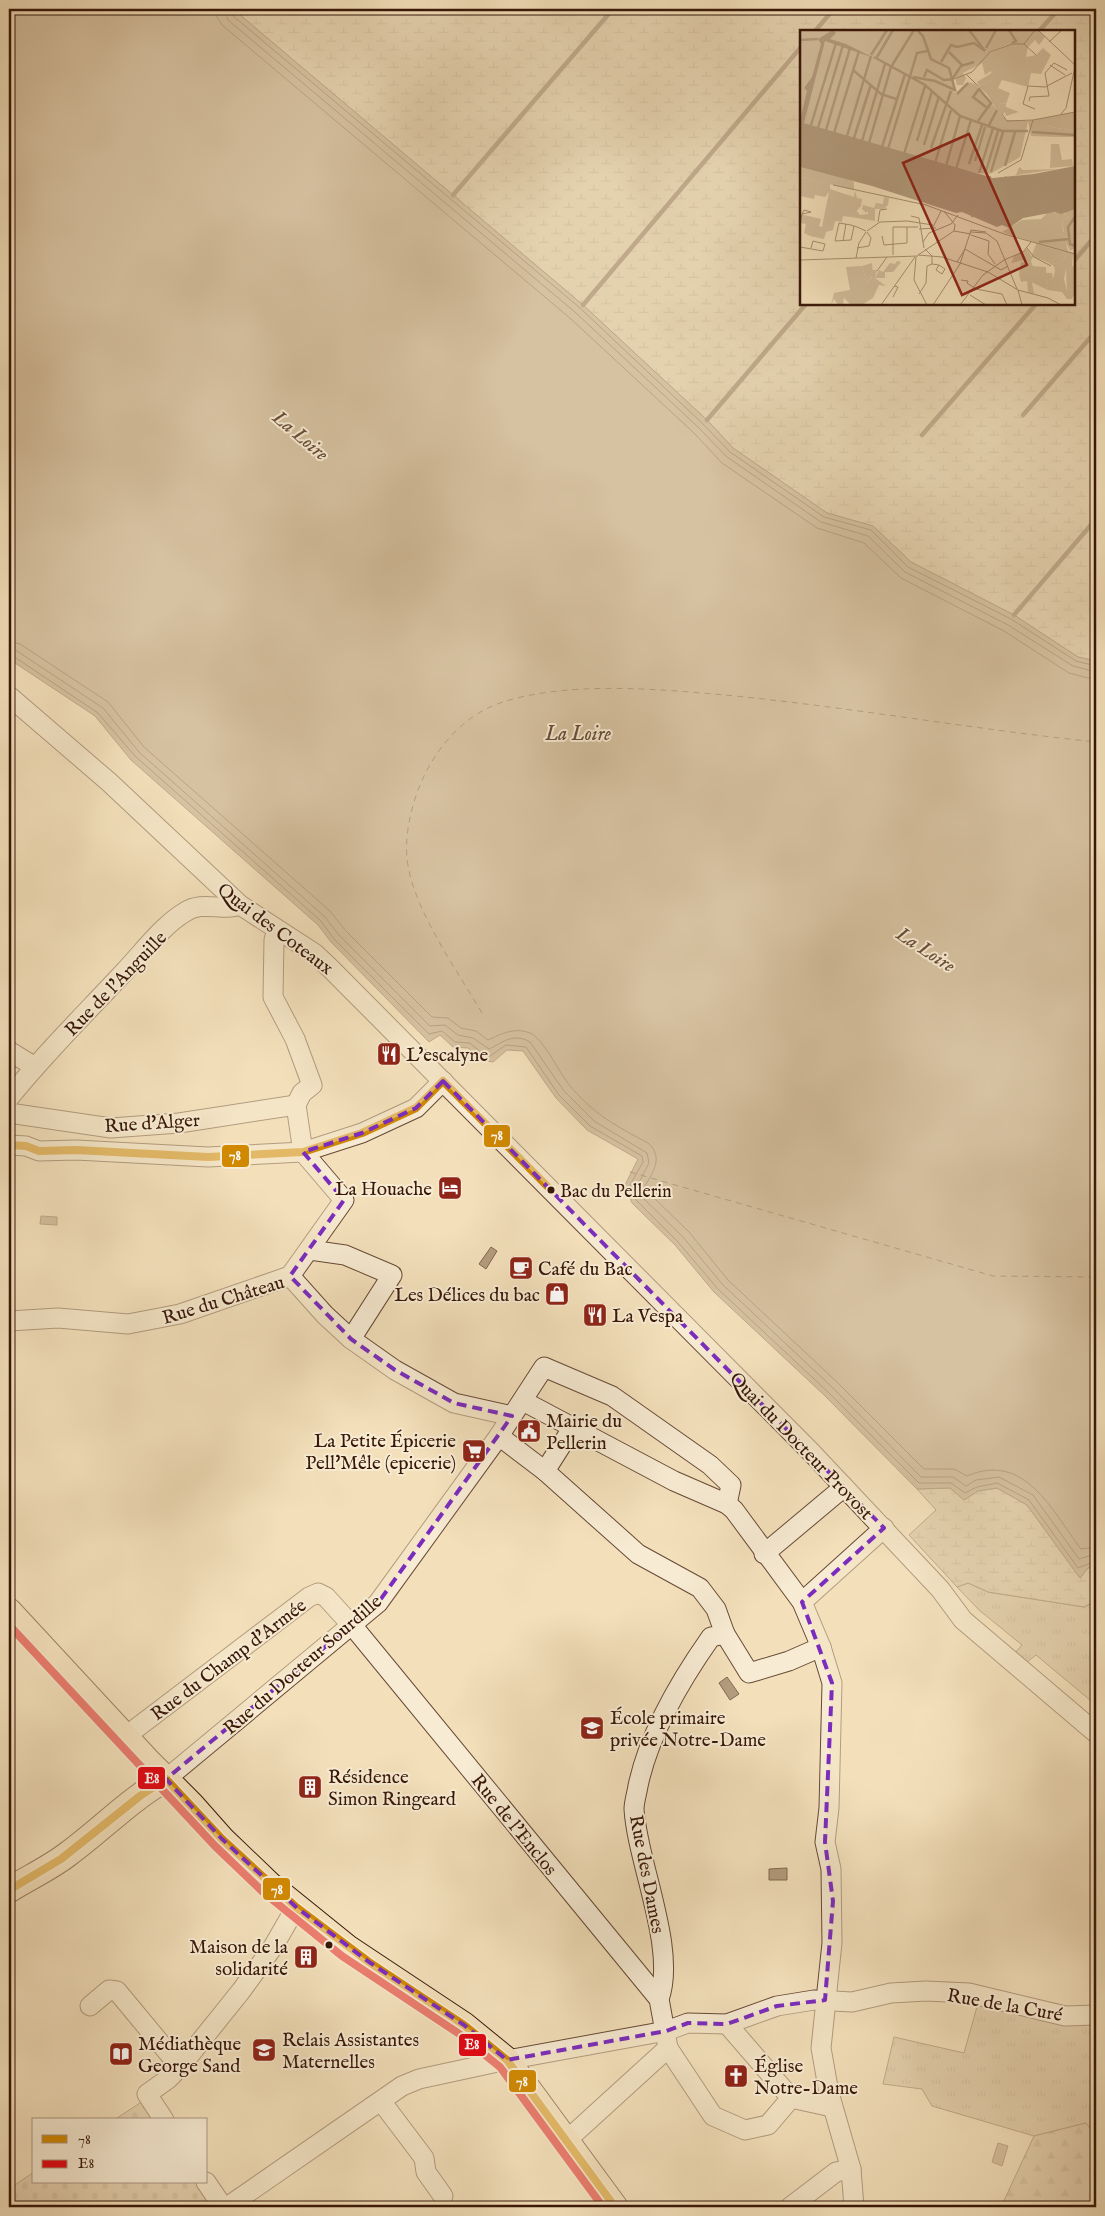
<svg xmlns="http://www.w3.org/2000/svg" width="1105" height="2216" font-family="'IM FELL English',serif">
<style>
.grass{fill:url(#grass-tufts);stroke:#866a52}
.forest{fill:url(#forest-firs);stroke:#866a52}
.wetland{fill:url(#wetland-marsh);stroke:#866a52;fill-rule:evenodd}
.cemetery{fill:url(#cemetery-stones);stroke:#866a52}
.water{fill:#b39c7e;stroke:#82674f}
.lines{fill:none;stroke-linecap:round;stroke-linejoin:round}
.shore{stroke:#765a43;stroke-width:1}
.stream{stroke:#82674f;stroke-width:4.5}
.ferry{stroke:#694c37;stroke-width:1;stroke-dasharray:6 5;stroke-linecap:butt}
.minor-casing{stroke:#674935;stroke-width:21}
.major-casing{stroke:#381708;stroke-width:27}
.minor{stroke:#f7ebd3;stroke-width:19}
.major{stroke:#f3e0bb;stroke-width:25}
.bus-1-casing{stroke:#f7ebd3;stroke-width:11}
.bus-2-casing{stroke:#f7ebd3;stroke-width:11}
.bus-1{stroke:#d18902;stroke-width:8}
.bus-2{stroke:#e30613;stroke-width:8}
.marked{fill:none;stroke:#7b2cbf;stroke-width:4;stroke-dasharray:10 6;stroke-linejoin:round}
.bus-dot{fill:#381708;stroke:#f7ebd3;stroke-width:2}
.labels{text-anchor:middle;stroke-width:4;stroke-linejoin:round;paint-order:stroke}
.bus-label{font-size:18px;fill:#381708;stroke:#f7ebd3;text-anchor:start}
.street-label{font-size:19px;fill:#381708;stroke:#f7ebd3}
.poi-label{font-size:19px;fill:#381708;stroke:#f7ebd3;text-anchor:start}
.water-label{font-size:20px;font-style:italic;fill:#694c37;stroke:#f7ebd3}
.inset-river{fill:none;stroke:#b39c7e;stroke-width:2.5}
.inset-road{fill:none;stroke:#a89073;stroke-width:1}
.view{fill:#8f2418;fill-opacity:0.15;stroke:#8f2418;stroke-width:2.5}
.inset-edge{fill:none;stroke:#381708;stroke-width:2.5}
.line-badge{stroke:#f7ebd3;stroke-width:2}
.badge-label{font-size:14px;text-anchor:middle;font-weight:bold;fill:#fff}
</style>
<defs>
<pattern id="grass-tufts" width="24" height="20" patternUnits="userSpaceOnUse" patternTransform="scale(1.25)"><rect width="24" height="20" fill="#d3be9d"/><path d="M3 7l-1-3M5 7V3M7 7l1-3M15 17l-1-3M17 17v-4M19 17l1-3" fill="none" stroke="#b6a386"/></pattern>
<pattern id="forest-firs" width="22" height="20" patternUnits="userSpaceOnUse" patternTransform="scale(1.25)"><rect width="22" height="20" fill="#d3be9d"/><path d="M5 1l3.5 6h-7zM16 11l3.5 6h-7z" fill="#b6a386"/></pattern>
<pattern id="wetland-marsh" width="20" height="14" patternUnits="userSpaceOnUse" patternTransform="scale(1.25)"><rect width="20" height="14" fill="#d3be9d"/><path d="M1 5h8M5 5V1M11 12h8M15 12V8" fill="none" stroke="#b6a386"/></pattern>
<pattern id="cemetery-stones" width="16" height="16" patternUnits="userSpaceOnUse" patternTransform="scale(1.25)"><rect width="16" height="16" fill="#d3be9d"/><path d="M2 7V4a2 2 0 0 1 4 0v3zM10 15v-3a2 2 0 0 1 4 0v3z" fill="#b6a386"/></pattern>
</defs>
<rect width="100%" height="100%" fill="#f3e0bb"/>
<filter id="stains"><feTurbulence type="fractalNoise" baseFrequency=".004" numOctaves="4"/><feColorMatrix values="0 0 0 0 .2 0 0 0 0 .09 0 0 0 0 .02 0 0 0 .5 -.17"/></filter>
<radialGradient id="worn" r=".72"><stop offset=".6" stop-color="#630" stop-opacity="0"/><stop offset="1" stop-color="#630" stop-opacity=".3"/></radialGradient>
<!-- grass -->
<g class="grass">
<polygon points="968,1583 988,1592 1084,1607 1096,1601 1096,1705 1036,1655 1027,1662 1015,1653 1022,1645 979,1610 957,1587"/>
<polygon points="978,2003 1096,2020 1096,2136 1086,2123 1034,2136 932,2106 922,2089 883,2084 894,2037 964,2053"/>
</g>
<!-- forest -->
<polygon class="forest" points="1086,2123 1096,2136 1096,2207 1001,2207 1034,2136"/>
<!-- wetland -->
<g class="wetland">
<path d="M233,9H1096V661L1078,657L1014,615L911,562L873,526L827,513L733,448L707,420L583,305ZM801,31H1074V304H801Z"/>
<polygon points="950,1488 964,1500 978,1491 997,1488 1027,1505 1080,1578 1088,1568 1096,1565 1096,1601 1084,1607 988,1592 968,1583 957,1587 909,1535 936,1510 917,1489"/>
</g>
<!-- cemetery -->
<g class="cemetery">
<polygon points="143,2101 155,2120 114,2120"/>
<polygon points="34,2172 34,2182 198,2182 213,2207 14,2207 9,2200 9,2189"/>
</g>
<!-- water -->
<g class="water">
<polygon points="9,9 233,9 583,305 707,420 733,448 827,513 873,526 911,562 1014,615 1078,657 1096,661 1096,1565 1088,1568 1080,1578 1027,1505 997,1488 978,1491 964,1500 950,1488 917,1489 824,1395 714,1292 675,1245 632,1203 625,1185 638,1159 587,1130 556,1098 523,1051 507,1050 493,1062 482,1060 468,1048 453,1047 440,1035 429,1042 331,942 318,925 131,760 95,716 9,659"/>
<polygon points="41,1216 57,1217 57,1225 40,1224"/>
<polygon points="491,1247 497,1251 486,1269 479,1264"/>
<polygon points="727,1677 739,1694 730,1700 719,1683"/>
<polygon points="787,1868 787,1880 769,1880 769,1869"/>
<polygon points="998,2143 1008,2146 1002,2166 992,2162"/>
</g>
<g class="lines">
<!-- shore -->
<g class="shore">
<polyline points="216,9 217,17 222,25 571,319 694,433 722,463 817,528 864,543 901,578 1004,631 1069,673 1096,680"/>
<polyline points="224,9 228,20 576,313 699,428 727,457 821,522 868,536 905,572 1008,625 1073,666 1096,672"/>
<polyline points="230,9 232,15 580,308 703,424 730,452 824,517 871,530 908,567 1011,619 1076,661 1096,666"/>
<path d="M9,641L20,644L108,702L144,747L330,911L345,930L432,1017L448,1018L461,1028L476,1031L488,1040C501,1034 516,1026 532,1034C546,1043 559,1073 571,1087C595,1115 616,1126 648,1143C664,1157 653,1172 645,1186L647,1191L689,1232L728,1280L837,1382L924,1469H954L967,1476C1025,1451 1052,1511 1081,1549L1096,1547"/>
<path d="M9,649L17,651L103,708L139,752L325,917L339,935L430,1026L445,1025L458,1035L473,1038L489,1049C502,1043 513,1032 530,1042L564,1091L594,1121L647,1153L649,1163L637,1186L641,1196L683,1237L723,1285L832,1387L921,1477H953L966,1486L976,1480L999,1477L1033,1495L1079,1559L1096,1554"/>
<polyline points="9,655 13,656 98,713 135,756 321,921 334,939 429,1034 442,1031 455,1042 470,1043 484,1055 490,1056 506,1045 526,1047 559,1095 590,1126 642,1156 643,1162 630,1185 636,1200 678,1242 718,1289 828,1392 919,1483 951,1483 965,1493 977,1487 997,1483 1029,1500 1078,1568 1096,1561"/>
</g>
<!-- stream -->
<g class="stream">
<polyline points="815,31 834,9"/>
<polyline points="1039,31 1059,9"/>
<polyline points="453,195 613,9"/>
<polyline points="1074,261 1096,235"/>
<polyline points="583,305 801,47"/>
<polyline points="1023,415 1096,331"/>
<polyline points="707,420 806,304"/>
<polyline points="922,435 1036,304"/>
<polyline points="1014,615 1096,519"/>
</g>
<!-- ferry -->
<g class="ferry">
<path d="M482,1013C458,972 419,917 409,871C403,844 409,815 418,790C433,751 462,715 503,702C569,681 657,689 725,695C849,707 972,729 1096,742"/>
<polyline points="630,1172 993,1276 1096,1277"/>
</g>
<defs>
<g id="minor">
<polyline points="9,696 109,782 240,905 314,953 330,968 811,1452 940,1589 963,1620 1096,1733"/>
<polyline points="277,930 274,940 273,997 295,1039 312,1085 302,1093 296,1105 303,1152 344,1200 290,1276"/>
<polyline points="9,1051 35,1067"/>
<path d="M9,1098C45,1053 86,1013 125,971C142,953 163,925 185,912C203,900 222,912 240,905"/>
<polyline points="9,1113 111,1128 179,1123 296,1105"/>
<polyline points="9,1145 26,1146 39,1151 76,1150 208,1157 303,1152 362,1133 416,1108 443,1081"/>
<polyline points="310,1250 345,1255 392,1275 351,1339"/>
<polyline points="9,1321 58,1318 128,1324 180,1314 290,1276 325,1315 351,1339 395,1370 454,1403 512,1416"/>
<polyline points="523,1401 674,1481 727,1504 734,1510 802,1602 821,1647 832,1683 829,1808 825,1842 831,1869 832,1943 821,2048 829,2093 851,2169 854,2207"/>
<path d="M499,1436L545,1471L638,1554L700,1588L716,1609L725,1634L711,1637C680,1681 649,1733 638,1786C637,1793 634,1802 634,1809C637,1862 677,1949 659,1999"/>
<polyline points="545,1471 573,1427"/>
<polyline points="764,1554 844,1487"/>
<polyline points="802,1602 884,1528"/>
<polyline points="725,1634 749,1673 789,1661 821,1647"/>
<polyline points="126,1736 309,1597 318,1593 326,1597 356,1630 659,1999 668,2048 713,2116 745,2130 768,2125 791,2098"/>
<polyline points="166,1779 378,1603 499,1436 544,1367 612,1396 710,1465 731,1485 727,1504"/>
<polyline points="90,2006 109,1990 117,1991 180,2067 168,2079 147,2094 164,2120"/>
<polyline points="727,2024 791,2098 832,2107"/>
<polyline points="180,2067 241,1991 273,1947 296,1907"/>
<polyline points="381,2101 424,2158 426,2172 443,2196"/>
<polyline points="567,2140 668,2048"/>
<polyline points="206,2182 223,2207"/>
<polyline points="227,2207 402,2086 419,2079 507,2060 666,2031 688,2023 727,2024 777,2006 814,2000 852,2002 891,1993 926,1991 969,1993 1065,2016 1096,2015"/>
<polyline points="790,2207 836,2172 851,2169"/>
</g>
<g id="major">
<polyline points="9,1611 147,1760 191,1804 222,1839 270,1885 348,1948 464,2025 507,2060 615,2207"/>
<path d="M9,1890C28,1878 50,1868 68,1854C101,1830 130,1799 166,1779"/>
</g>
</defs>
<!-- minor casing -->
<use href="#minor" class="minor-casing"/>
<!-- major casing -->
<use href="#major" class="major-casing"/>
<!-- minor -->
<use href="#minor" class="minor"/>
<!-- major -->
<use href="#major" class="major"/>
<defs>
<g id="bus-1">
<polyline points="443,1081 551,1190"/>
<polyline points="9,1145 26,1146 39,1151 76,1150 208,1157 303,1152 362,1133 416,1108 443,1081"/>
<polyline points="166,1779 222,1839 296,1907 369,1962 464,2025 507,2060 615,2207"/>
<polyline points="9,1890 61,1859 140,1796 166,1779"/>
</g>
<polyline id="bus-2" points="9,1625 215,1846 263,1892 342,1956 458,2033 500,2067 603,2207"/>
</defs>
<!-- bus-1 casing -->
<use href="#bus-1" class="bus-1-casing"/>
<!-- bus-2 casing -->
<use href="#bus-2" class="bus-2-casing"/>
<!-- bus-1 -->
<use href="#bus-1" class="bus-1"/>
<!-- bus-2 -->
<use href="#bus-2" class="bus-2"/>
</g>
<!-- marked area -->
<path d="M0 0H1105V2216H0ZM443,1081L884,1528L802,1602L832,1683L825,1842L833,1901L825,2000L777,2006L727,2024L688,2023L666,2031L507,2060L464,2025L369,1962L296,1907L222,1839L166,1779L378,1603L512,1416L454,1403L395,1370L351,1339L290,1276L344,1200L303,1152L362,1133L416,1108Z" fill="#f3e0bb" fill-opacity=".55" fill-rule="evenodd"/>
<path class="marked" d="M443,1081L884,1528L802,1602L832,1683L825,1842L833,1901L825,2000L777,2006L727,2024L688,2023L666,2031L507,2060L464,2025L369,1962L296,1907L222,1839L166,1779L378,1603L512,1416L454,1403L395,1370L351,1339L290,1276L344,1200L303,1152L362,1133L416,1108Z"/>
<!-- icons -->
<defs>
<symbol id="restaurant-square" viewBox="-11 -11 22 22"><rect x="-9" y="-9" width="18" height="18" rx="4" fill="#8f2418" stroke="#f7ebd3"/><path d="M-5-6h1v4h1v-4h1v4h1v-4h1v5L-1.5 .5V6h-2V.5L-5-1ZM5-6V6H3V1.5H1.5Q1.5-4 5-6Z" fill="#fff"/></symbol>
<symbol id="hotel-square" viewBox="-11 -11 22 22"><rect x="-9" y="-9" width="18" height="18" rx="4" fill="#8f2418" stroke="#f7ebd3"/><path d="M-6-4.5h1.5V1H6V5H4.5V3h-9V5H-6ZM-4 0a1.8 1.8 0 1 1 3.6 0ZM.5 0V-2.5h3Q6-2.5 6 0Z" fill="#fff"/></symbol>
<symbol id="cafe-square" viewBox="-11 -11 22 22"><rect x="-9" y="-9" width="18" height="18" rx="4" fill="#8f2418" stroke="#f7ebd3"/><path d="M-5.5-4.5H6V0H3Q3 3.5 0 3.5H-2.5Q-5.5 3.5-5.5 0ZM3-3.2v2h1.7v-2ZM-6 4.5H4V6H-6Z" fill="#fff"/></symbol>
<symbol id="shop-square" viewBox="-11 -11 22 22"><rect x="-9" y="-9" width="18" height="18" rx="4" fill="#8f2418" stroke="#f7ebd3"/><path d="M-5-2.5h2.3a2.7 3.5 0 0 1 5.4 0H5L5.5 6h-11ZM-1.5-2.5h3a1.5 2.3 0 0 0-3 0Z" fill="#fff"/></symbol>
<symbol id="civic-square" viewBox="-11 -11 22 22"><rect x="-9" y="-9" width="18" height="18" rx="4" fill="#8f2418" stroke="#f7ebd3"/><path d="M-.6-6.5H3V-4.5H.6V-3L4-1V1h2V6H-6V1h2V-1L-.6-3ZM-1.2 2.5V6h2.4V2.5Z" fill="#fff"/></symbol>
<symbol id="supermarket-square" viewBox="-11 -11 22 22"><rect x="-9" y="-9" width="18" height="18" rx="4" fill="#8f2418" stroke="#f7ebd3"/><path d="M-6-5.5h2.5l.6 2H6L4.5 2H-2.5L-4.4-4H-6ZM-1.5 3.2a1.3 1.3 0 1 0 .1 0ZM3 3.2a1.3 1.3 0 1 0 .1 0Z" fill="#fff"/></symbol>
<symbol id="school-square" viewBox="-11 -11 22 22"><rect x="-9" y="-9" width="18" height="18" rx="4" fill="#8f2418" stroke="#f7ebd3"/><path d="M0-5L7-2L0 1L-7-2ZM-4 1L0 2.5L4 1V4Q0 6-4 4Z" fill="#fff"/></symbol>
<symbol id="building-square" viewBox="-11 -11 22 22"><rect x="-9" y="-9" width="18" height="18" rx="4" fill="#8f2418" stroke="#f7ebd3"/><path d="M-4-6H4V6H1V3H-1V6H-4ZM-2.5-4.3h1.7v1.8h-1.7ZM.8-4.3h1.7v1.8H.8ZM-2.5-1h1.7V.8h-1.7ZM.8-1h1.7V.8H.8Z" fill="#fff"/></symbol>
<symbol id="library-square" viewBox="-11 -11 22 22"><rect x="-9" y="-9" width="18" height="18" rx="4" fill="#8f2418" stroke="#f7ebd3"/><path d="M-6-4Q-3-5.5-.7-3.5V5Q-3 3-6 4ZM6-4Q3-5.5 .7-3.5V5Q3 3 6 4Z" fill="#fff"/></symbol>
<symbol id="church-square" viewBox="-11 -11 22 22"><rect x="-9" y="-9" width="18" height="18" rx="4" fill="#8f2418" stroke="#f7ebd3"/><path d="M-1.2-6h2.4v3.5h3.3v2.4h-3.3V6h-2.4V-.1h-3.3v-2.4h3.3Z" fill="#fff"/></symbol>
</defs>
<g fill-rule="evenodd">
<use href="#restaurant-square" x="375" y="1040" width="28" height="28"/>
<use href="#hotel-square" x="436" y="1174" width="28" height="28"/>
<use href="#cafe-square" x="507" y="1254" width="28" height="28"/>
<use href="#shop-square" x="543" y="1280" width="28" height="28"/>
<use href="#restaurant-square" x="581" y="1301" width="28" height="28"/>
<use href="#civic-square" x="515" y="1417" width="28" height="28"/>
<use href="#supermarket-square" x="460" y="1437" width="28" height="28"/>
<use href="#school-square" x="578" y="1714" width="28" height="28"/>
<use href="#building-square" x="296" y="1773" width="28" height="28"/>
<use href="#building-square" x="292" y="1943" width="28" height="28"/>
<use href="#school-square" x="250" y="2036" width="28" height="28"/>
<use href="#library-square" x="107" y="2040" width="28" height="28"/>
<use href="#church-square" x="722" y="2062" width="28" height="28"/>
</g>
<!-- markers -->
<g class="bus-dot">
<circle cx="551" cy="1190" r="4.5"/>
<circle cx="329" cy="1945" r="4.5"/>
</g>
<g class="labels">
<!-- bus labels -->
<g class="bus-label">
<text x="560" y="1197">Bac du Pellerin</text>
</g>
<!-- street labels -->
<g class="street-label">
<text transform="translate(276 928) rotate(37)" y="7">Quai des Coteaux</text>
<text transform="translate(115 983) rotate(-46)" y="7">Rue de l'Anguille</text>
<text transform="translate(152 1122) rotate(-4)" y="7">Rue d'Alger</text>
<text transform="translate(223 1299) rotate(-17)" y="7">Rue du Château</text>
<text transform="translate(802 1445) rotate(46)" y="7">Quai du Docteur Provost</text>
<text transform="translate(228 1659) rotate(-37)" y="7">Rue du Champ d'Armée</text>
<text transform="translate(302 1664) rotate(-41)" y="7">Rue du Docteur Sourdille</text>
<text transform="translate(515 1824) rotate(51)" y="7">Rue de l'Enclos</text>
<text transform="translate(648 1874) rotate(79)" y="7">Rue des Dames</text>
<text transform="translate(1005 2004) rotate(10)" y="7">Rue de la Curé</text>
</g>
<!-- poi labels -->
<g class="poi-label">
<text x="406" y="1061">L'escalyne</text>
<text x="432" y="1195" text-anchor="end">La Houache</text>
<text x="538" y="1275">Café du Bac</text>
<text x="540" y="1301" text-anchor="end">Les Délices du bac</text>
<text x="612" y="1322">La Vespa</text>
<text x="546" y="1427">Mairie du<tspan x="546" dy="22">Pellerin</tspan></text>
<text x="456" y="1447" text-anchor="end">La Petite Épicerie<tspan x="456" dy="22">Pell'Mêle (epicerie)</tspan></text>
<text x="610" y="1724">École primaire<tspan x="610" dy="22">privée Notre-Dame</tspan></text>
<text x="328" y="1783">Résidence<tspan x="328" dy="22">Simon Ringeard</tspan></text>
<text x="288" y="1953" text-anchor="end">Maison de la<tspan x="288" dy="22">solidarité</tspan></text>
<text x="282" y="2046">Relais Assistantes<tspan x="282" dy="22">Maternelles</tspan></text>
<text x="138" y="2050">Médiathèque<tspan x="138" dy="22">George Sand</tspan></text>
<text x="754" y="2072">Église<tspan x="754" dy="22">Notre-Dame</tspan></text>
</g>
<!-- water labels -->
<g class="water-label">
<text transform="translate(301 435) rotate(40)" y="7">La Loire</text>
<text x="578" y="740">La Loire</text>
<text transform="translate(926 949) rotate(33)" y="7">La Loire</text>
</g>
</g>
<!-- overview -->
<g transform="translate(800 30)">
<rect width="275" height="275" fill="#f3e0bb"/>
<path d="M209,0H238L245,7L239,15L235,10L228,17L226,27L236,25L243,18L251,25L241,44L231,43L228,57L202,50L198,58L210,63L206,74L201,73L197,80L187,64L175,54L179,56L193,49L191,41L185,45L182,33L163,43L166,48L163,55H157L155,47L162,37L176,34L186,25L216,11ZM275,82V101L245,96V102L259,107L231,106L228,91ZM251,114H259L262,130L272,129L273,136L250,138ZM0,147L30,154V159L54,167L55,161L57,168L62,169L61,176L51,187L43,186L42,192L35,191L33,200L26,202L24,209L10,206L4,203L6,194L0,193V184L21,189L19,196L22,197L29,162L25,167L15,165L14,169L0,166ZM262,182L269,188L262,189L263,202L269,204L266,208L258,204L237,213L202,202L222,190L241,189L247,183ZM239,215L266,222L264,229L256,234L234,226ZM227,219L232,227L229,233L224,230L211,233L214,226ZM97,231L101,232L93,242H85V248H75L79,240L83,242L90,233L95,234ZM72,233L73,245L67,253L62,236ZM231,236L246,237V243H252L253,249L246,251L248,260L231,252V244H234ZM266,238H275V263L272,259L267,261Z" fill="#d3be9d"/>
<path d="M198,39L193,49L179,56L177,52ZM201,73L206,74V77L219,82L206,86L205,82L202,85L197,80ZM245,96L275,101V107H259L244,102ZM219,137L223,140L259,139L216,145ZM84,167L89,168L88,175L84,179H75V191L51,187L54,178L60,185L68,184V181L66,183L62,179L63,175L74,178L76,173L83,174ZM259,204L266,208L249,211L266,212L268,221L273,223L272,235L275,238H266L264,249L267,261L272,259L275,263L272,269H267L262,262L248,260L246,251L253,249L255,241L254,236L245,231L233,227L231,231L235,243L231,247L234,264L228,262L227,251L221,252L219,244L221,232L229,233L238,209ZM239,215L266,222L264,229L256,234L234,226ZM62,236L67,253L72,247V240H77L75,248L86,256L79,255L73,268L62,275H51L44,268L43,275H38L34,269L31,275L34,263L50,260L46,237Z" fill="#d3be9d" fill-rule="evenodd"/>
<path d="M0,0H209L217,11L194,20L176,35L162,37L154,49V62L157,64L168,52L175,54L206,90L228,91L220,127L190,144L166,142L0,92ZM0,137L50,150L54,152V160L0,147ZM275,179V218L270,221L266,212H248L268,207L264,205L262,189L269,188L263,182Z" fill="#d3be9d"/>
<path d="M33,0L36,3L30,9L46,14L74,28L25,11L4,93L193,148L234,144L275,136V179L261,184L255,182L223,188L209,198L202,195L197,197L162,182L156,183L72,156L0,137V90L7,61L4,58L12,47L21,14L18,9Z" fill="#b39c7e"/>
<path class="inset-river" d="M209,0L216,11L212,13M0,10L18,9M186,18L196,0M149,22L162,35M71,25L87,0M74,27L125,55L160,86L202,101H228M77,27L93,0M141,32L151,15L157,17L174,13L185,21L169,0M53,40L81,64L96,69M113,47L135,51L155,60L149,38L131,29L123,6L117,0M124,47L127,40L144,50L154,49M153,48L161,36L174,32M157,64L168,53M178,91L191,73L179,59L173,67L186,77M11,95L36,13M188,97L197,80M18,98L43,15M26,100L50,18M232,102L275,105M34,103L59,21M47,106L71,26M54,108L71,54M62,111L85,34M117,111L132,61M69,113L91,37L114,0M124,115L139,66M82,117L105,44M131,118L151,61M88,119L117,23L127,21M104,124L125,56M175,131L185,97M135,133L151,80M169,134L182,95M146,136L160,86M205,136L215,102M156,139L171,90M186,141L198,101M191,142L203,102M179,143L193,98M158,180L149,172L151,161L191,147M171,186L196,183L207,177L215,156L205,147M275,187L268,197L270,214L275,216M239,212L269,209"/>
<path class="inset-road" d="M238,0L275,35M249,12L262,0M224,14L235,0M250,35L265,45M166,44L178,56M154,49L172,42L190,22L212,14H224L236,25M229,71L230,67L249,66L245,43L254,33L267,40M235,79L223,74L228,56L245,57L272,43M202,84L207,91L233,90M261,84L266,78L275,37M198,143L221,130L233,90L275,82M33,155L126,175L204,204L275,224M144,181L155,195L154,201M111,186L119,188L124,218M78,192L80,180L87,179M0,193L2,184L4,180L11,182L2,184M54,196L51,210L35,211L39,193L51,195L57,197L66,201M133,197L141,181M119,199L136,198M67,201L80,192L107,191L133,195M171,202L186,203L197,211L217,259M171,205L189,211L188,224L195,234M82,206L84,215L107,213V197M43,211L46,194M123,212L129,203L151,194L158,185M0,217L23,221L25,214L13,211L11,218M57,218L69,216L71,208L67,202M227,218L234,227L251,236M125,219L132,226V234L139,235L145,239L142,244L136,240L139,235M93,225V197H118M118,225L154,201L171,204M118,225L142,227L188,242L218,260L248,268L261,275M116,227L114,250L127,275M56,228L59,213L66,202M0,230L118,226M157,232L165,219L201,240L208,236M160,234L171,200L186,202M77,241L87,227M161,250L168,251L167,253L176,259L202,264L207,275M218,260L222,275M119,264L126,253L127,236L132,234M170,265L186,275M93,267L98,257L94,256M81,275L115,227M133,275L160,234M160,275L183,245L204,230L223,222L231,212"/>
<path class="view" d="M169,104L227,235L162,265L103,133Z"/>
<rect width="275" height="275" class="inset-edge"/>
</g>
<g class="line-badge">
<rect x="483" y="1124" width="28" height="24" rx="5" fill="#d18902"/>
<rect x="221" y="1144" width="29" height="24" rx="5" fill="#d18902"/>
<rect x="137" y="1766" width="29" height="24" rx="5" fill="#e30613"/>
<rect x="262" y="1877" width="29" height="24" rx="5" fill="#d18902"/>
<rect x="458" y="2033" width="29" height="24" rx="5" fill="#e30613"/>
<rect x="508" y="2069" width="29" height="24" rx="5" fill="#d18902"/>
</g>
<g class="badge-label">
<text x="497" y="1140">78</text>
<text x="235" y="1160">78</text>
<text x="152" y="1783">E8</text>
<text x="277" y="1894">78</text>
<text x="472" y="2049">E8</text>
<text x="522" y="2086">78</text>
</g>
<!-- margin -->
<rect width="1105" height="2216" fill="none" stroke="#f3e0bb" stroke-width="30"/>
<rect x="10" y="10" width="1085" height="2196" fill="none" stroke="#381708" stroke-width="2.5"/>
<rect x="15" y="15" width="1075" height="2186" fill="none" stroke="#381708"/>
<!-- legend -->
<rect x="32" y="2118" width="175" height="65" fill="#f7ebd3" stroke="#ab9682"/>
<rect x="42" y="2135" width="25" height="8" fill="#d18902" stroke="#ab9682"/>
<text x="78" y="2144" font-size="15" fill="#381708">78</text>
<rect x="42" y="2160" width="25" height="8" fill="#e30613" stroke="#ab9682"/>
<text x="78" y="2168" font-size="15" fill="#381708">E8</text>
<rect width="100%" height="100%" filter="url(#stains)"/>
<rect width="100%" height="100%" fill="url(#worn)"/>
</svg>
